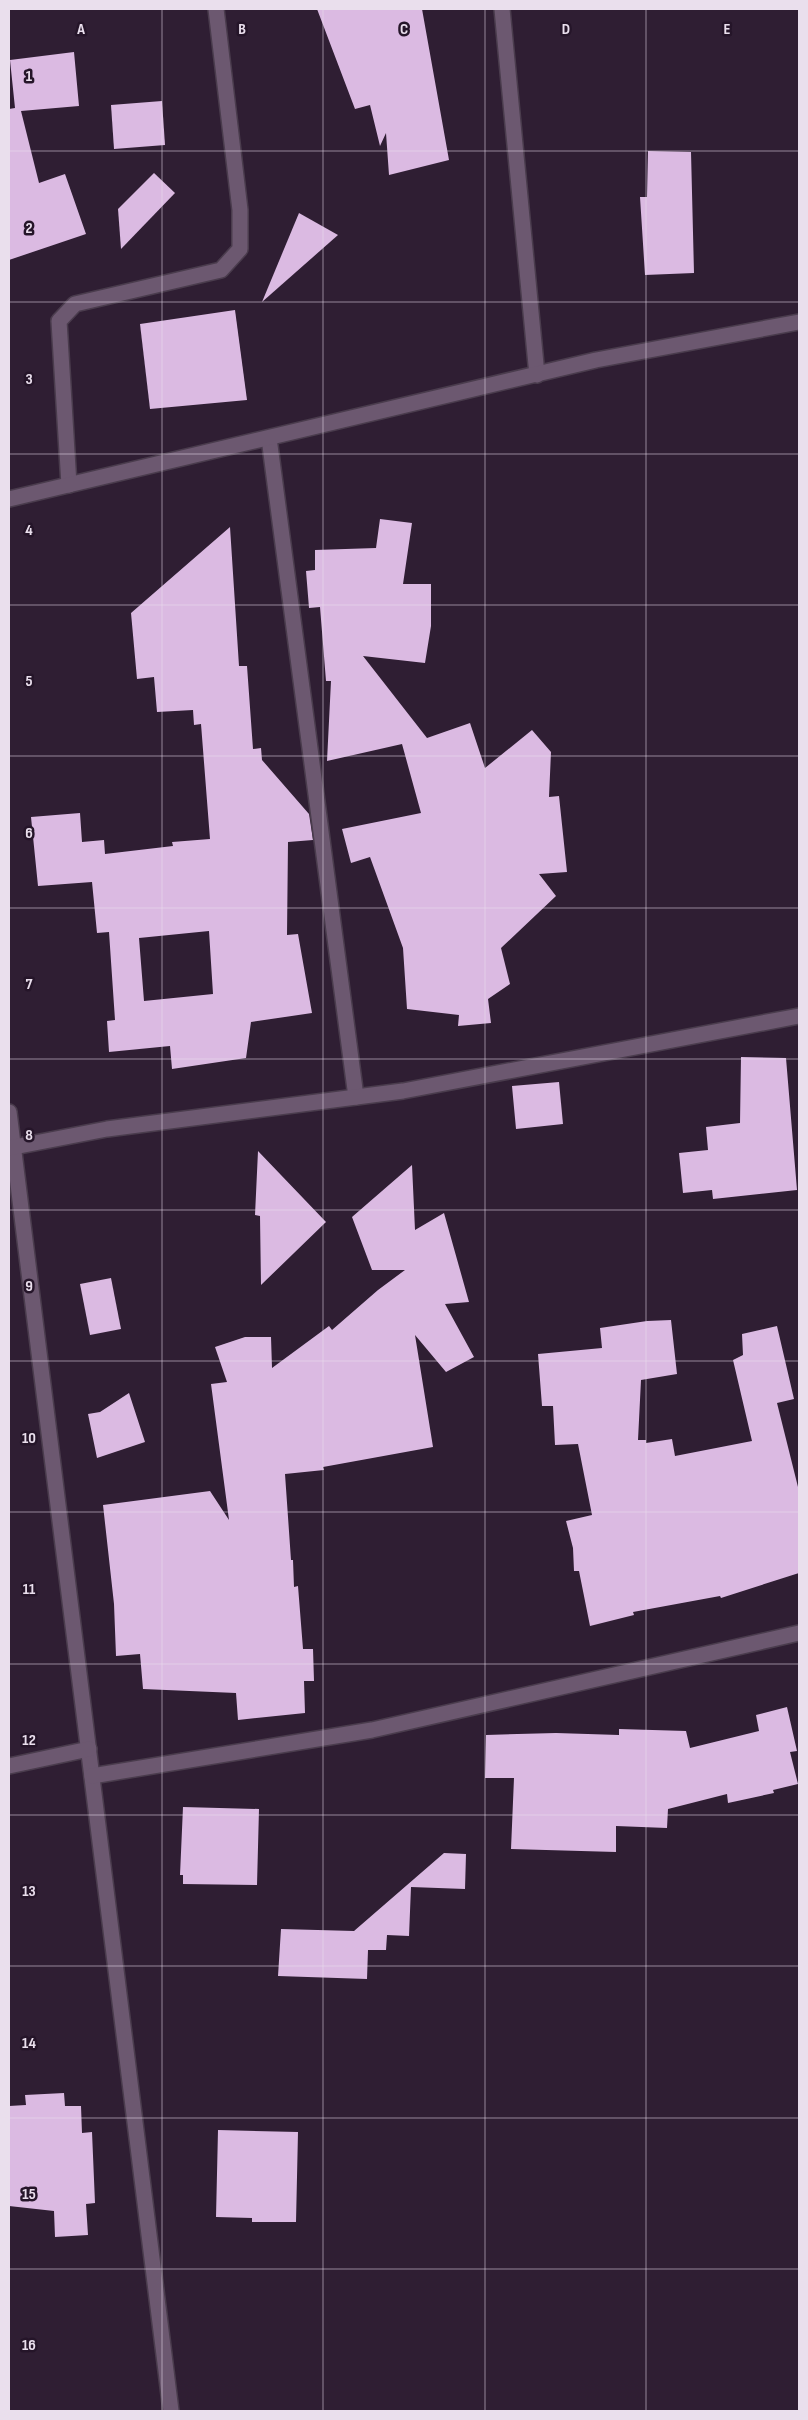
<svg xmlns="http://www.w3.org/2000/svg" width="808" height="2420" font-family="'Sofia Sans Condensed',sans-serif">
<style>
.building{fill:#dbbae2;fill-rule:evenodd}
.lines{fill:none;stroke-linecap:round;stroke-linejoin:round}
.minor-casing{stroke:#4a3c4d;stroke-width:18}
.minor{stroke:#6c5870;stroke-width:15}
.grid{fill:none;stroke:#eadfed;stroke-width:1;stroke-opacity:0.55}
.grid-label{font-size:16px;text-anchor:middle;font-weight:bold;fill:#eadfed;stroke:#251529;stroke-width:5;stroke-linejoin:round;paint-order:stroke}
</style>
<rect width="100%" height="100%" fill="#2f1e33"/>
<!-- building -->
<g class="building">
<polygon points="317,9 422,9 449,160 389,175 386,133 380,146 370,105 355,109"/>
<polygon points="74,52 79,106 21,111 39,183 65,174 86,234 9,260 9,109 15,108 10,60"/>
<polygon points="162,101 165,145 114,149 111,105"/>
<polygon points="648,151 691,152 694,273 645,275 640,197 647,197"/>
<polygon points="154,173 175,193 121,249 118,209"/>
<polygon points="299,213 338,235 262,302"/>
<polygon points="235,310 247,400 150,409 140,324"/>
<polygon points="380,519 412,523 403,584 431,584 431,626 425,663 363,656 427,738 470,723 485,768 532,730 551,752 549,797 559,796 567,872 539,874 556,896 501,948 510,984 488,999 491,1023 458,1026 459,1015 407,1009 403,948 370,857 351,863 342,829 421,813 402,744 327,761 331,681 326,681 320,607 309,608 306,571 315,570 315,550 376,548"/>
<path d="M230,527L239,666H247L253,749L261,748L262,760L309,814L313,840L288,842L287,935L298,934L312,1013L251,1022L246,1058L172,1069L170,1046L109,1052L107,1021L115,1020L109,932L97,933L92,882L38,886L31,817L80,813L82,842L104,840L105,854L173,846L172,842L210,839L201,724L194,725L193,710L157,712L154,677L137,679L131,613ZM209,931L213,994L144,1001L139,938Z"/>
<polygon points="741,1057 786,1058 797,1190 713,1199 712,1190 683,1193 679,1153 708,1150 706,1127 740,1123"/>
<polygon points="559,1082 563,1124 516,1129 512,1086"/>
<polygon points="258,1151 326,1222 261,1285 260,1216 255,1215"/>
<polygon points="412,1165 415,1230 444,1213 469,1302 445,1304 474,1357 446,1372 415,1335 433,1447 323,1467 324,1470 285,1474 291,1560 293,1560 294,1587 298,1586 303,1649 313,1649 314,1681 304,1681 305,1713 238,1720 236,1693 143,1689 140,1654 116,1656 114,1604 103,1505 210,1491 229,1520 211,1384 227,1382 215,1347 245,1337 271,1337 272,1368 329,1326 332,1330 378,1290 405,1270 372,1270 352,1217"/>
<polygon points="111,1278 121,1329 90,1335 80,1284"/>
<polygon points="671,1320 677,1374 641,1380 638,1440 646,1440 646,1443 672,1439 675,1456 752,1441 733,1360 743,1355 742,1334 777,1326 794,1399 777,1403 799,1491 799,1573 721,1598 720,1596 633,1612 634,1615 590,1626 579,1571 574,1571 573,1548 566,1521 592,1515 578,1444 555,1445 553,1406 542,1406 538,1354 602,1348 600,1328 647,1321"/>
<polygon points="129,1393 145,1442 97,1458 88,1414 100,1412"/>
<polygon points="787,1707 797,1751 790,1752 798,1784 773,1790 774,1793 728,1803 727,1794 668,1809 667,1828 616,1826 616,1852 511,1849 514,1778 485,1778 486,1735 556,1733 619,1735 619,1729 686,1731 690,1748 759,1731 756,1715"/>
<polygon points="183,1807 259,1809 257,1885 183,1884 183,1875 180,1875"/>
<polygon points="444,1853 466,1854 465,1889 411,1887 409,1936 387,1935 386,1950 368,1950 367,1979 278,1976 281,1929 354,1931"/>
<polygon points="64,2093 65,2106 81,2106 82,2133 92,2132 95,2203 86,2204 88,2235 55,2237 54,2211 9,2206 9,2106 26,2105 25,2095"/>
<polygon points="218,2130 298,2132 296,2222 252,2222 252,2218 216,2217"/>
</g>
<g class="lines">
<defs>
<g id="minor">
<polyline points="502,9 537,375"/>
<polyline points="269,438 356,1097"/>
<polyline points="69,485 59,321 75,304 221,270 240,249 240,210 216,9"/>
<polyline points="9,499 596,360 799,322"/>
<polyline points="9,1112 171,2411"/>
<polyline points="9,1148 107,1129 403,1091 799,1016"/>
<polyline points="9,1766 89,1749"/>
<polyline points="92,1776 372,1730 799,1633"/>
</g>
</defs>
<!-- minor casing -->
<use href="#minor" class="minor-casing"/>
<!-- minor -->
<use href="#minor" class="minor"/>
</g>
<!-- grid -->
<path class="grid" d="M162,9V2411M323,9V2411M485,9V2411M646,9V2411M9,151H799M9,302H799M9,454H799M9,605H799M9,756H799M9,908H799M9,1059H799M9,1210H799M9,1361H799M9,1512H799M9,1664H799M9,1815H799M9,1966H799M9,2118H799M9,2269H799"/>
<g class="grid-label">
<text x="81" y="34">A</text>
<text x="242" y="34">B</text>
<text x="404" y="34">C</text>
<text x="566" y="34">D</text>
<text x="727" y="34">E</text>
<text x="29" y="81">1</text>
<text x="29" y="233">2</text>
<text x="29" y="384">3</text>
<text x="29" y="535">4</text>
<text x="29" y="686">5</text>
<text x="29" y="838">6</text>
<text x="29" y="989">7</text>
<text x="29" y="1140">8</text>
<text x="29" y="1291">9</text>
<text x="29" y="1443">10</text>
<text x="29" y="1594">11</text>
<text x="29" y="1745">12</text>
<text x="29" y="1896">13</text>
<text x="29" y="2048">14</text>
<text x="29" y="2199">15</text>
<text x="29" y="2350">16</text>
</g>
<!-- border -->
<rect width="808" height="2420" fill="none" stroke="#eadfed" stroke-width="20"/>
</svg>
